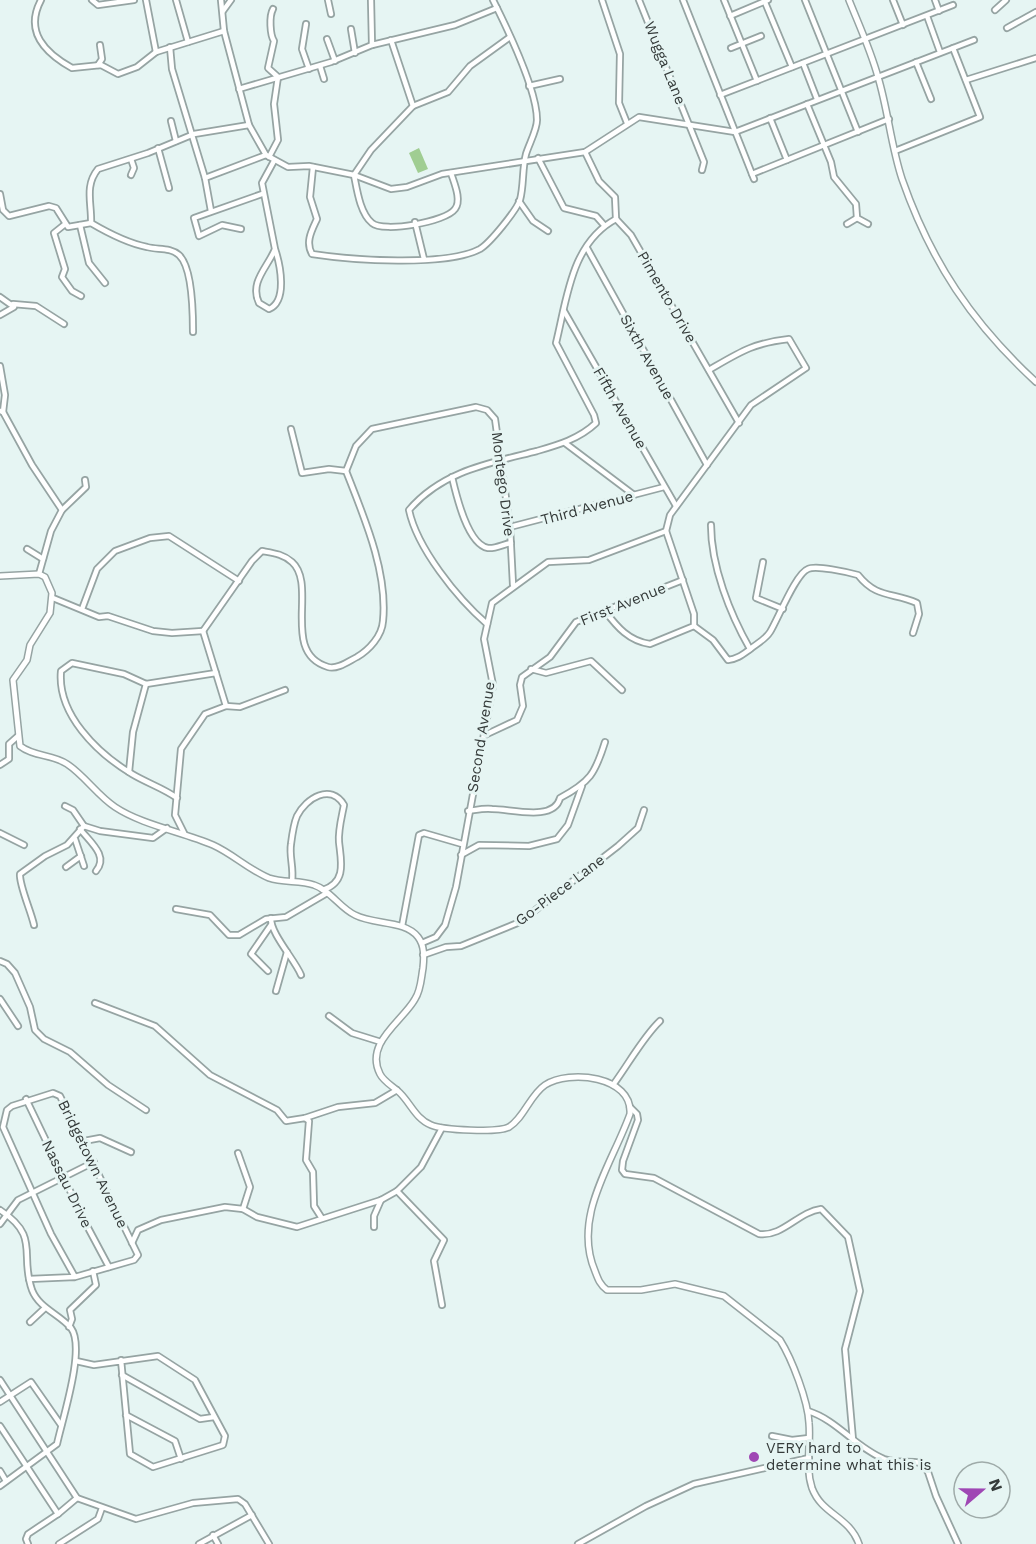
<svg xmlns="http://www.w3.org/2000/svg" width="1036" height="1544" font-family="'Work Sans',sans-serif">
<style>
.green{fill:#a0cd92}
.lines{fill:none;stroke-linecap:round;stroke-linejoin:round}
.minor-casing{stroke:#96a4a3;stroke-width:8}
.tertiary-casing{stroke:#96a4a3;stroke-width:8}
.minor{stroke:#fff;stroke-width:4.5}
.tertiary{stroke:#fff;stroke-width:5}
.poi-dot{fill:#9f47b4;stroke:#e6f5f3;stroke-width:2}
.labels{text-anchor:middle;stroke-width:6;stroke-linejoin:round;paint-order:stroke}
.street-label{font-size:15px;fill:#353b3a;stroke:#e6f5f3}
.poi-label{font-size:15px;fill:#353b3a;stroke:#e6f5f3;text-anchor:start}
</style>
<rect width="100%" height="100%" fill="#e6f5f3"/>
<!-- green -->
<polygon class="green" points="419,148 428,169 418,173 409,153"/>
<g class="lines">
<defs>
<g id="minor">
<path d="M41,0C24,32 45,53 72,68L101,65L118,74L137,67L156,52L224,31"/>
<polyline points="92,0 98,5 134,0"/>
<polyline points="146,0 156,52"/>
<polyline points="176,0 188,42"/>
<polyline points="221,0 224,31 249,125 266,155 288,167 309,166 354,175 391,189 407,187 442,174 585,152 639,117 735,132 974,40"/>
<polyline points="328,0 331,14"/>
<polyline points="371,0 372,45"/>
<polyline points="602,0 620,54 619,103 627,123"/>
<polyline points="639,0 704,162 702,170"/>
<polyline points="683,0 754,179"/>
<polyline points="724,0 757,81"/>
<polyline points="764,0 792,67"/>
<polyline points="805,0 858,132"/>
<polyline points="893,0 903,25"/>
<polyline points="935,0 939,11"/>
<polyline points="995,10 1006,0"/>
<polyline points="223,11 231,0"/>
<polyline points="730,16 768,0"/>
<polyline points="927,16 940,52"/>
<polyline points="306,24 302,49 309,69"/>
<polyline points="1007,28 1036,12"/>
<polyline points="351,29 355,53"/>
<polyline points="327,39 335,61"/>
<path d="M391,40L413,106L371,150L354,175C357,190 360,213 372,223C383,233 446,222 455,209C462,200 454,183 451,173"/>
<polyline points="170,47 172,69 205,178 211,211"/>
<polyline points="731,48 761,36"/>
<polyline points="916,62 931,99"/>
<polyline points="803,63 817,99"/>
<polyline points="98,65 102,59 100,45"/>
<polyline points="320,66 324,79"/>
<polyline points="966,80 1036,58"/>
<polyline points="529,86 560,79"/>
<polyline points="239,89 331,62 372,45 455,25 497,8"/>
<polyline points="720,95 953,5"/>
<polyline points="807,104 831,162 834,177 856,204 857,218 868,224"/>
<polyline points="413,106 448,92 470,66 510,37"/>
<polyline points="770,118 787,160"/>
<polyline points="171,121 176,141"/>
<polyline points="158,148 169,188"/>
<polyline points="895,151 980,117 953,48"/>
<polyline points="585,152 599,181 615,197 616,219"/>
<path d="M269,157L278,140L274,104L278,77L268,68L274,41C270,35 269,16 273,9"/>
<polyline points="538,158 564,208 596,216 604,225"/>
<path d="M274,161L262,183L275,249C268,267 249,282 259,303L269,309C288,301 280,264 275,249"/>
<path d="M313,167L310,197L317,219C312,230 305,242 312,254C351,260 446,267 480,249C490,243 516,211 520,200C524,185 522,169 526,154C529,144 537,130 537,120C537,90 507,28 493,0"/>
<polyline points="752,174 889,119"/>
<polyline points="131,175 134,168 131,159"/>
<polyline points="205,178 266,155"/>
<path d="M0,194L3,210L9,216L49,206L56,208L68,227L91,223C108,233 127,243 147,247C158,250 170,247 179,255C192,267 193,313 193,332"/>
<polyline points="519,201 533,221 548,231"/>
<polyline points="616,219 631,235 739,423"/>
<polyline points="415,222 424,259"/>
<path d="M91,223C92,204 84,186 98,169L148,153L194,134L249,125"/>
<polyline points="847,224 857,218"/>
<polyline points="64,225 54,233 65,269 62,277 72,291 81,296"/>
<polyline points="80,225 89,263 105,283"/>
<polyline points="241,229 222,225 199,236 194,218 262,194"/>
<polyline points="587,248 707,465"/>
<polyline points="0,297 14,307 0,315"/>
<polyline points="13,304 36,306 64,324"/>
<polyline points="564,311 676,506"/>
<polyline points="0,366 5,395 3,412"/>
<polyline points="0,411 3,412 32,465 62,510 51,531 39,574"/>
<polyline points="291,429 302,473 329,469 346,471 356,446 372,429 476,407 487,410 495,419 510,527 513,585"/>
<polyline points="565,443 634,495"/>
<path d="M452,477C456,494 467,544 488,548C495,549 504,544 511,543"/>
<polyline points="62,510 86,487 85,480"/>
<path d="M711,525C711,566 730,614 750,649"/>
<polyline points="510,527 664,487"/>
<polyline points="27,549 43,559"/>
<polyline points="763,562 756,598 783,609"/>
<polyline points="53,598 99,617 108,616 153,631 172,633 203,631"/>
<polyline points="82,609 97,569 115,551 150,538 169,536 239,581"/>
<path d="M605,611C617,627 629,641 650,644L694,626V614L666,531L670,515L751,405L806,368L789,339C753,343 740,352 709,370"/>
<path d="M487,624C457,598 417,548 409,510C442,471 490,463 537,451C558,445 579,439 596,423L594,415L556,343C567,299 571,243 616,219"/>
<path d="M694,626L713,640L728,660C737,659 742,655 749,650C756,644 765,640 770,632C778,619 796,573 808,569C816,565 847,572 858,575C877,599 893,592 917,603L919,614L913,633"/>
<path d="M203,631L252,561L262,551C273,553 283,554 292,562C318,585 280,653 328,667C337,670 349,661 357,657C369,650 382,636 383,621C388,572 364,517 346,471"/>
<polyline points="531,669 546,673 591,661 622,690"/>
<polyline points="226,706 240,707 285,690"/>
<polyline points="485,735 517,720 523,706 520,685 522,677 550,657 576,622 683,580"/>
<polyline points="0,765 9,759 9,744 18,736"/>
<polyline points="129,772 133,732 146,684"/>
<path d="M177,798C163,788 147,783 132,774C97,753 57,714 61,671L72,663L124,674L146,684L216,673"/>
<polyline points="65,806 73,810 84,826"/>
<path d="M468,811C476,810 484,808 492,809C511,809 554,822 560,798C590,782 595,774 605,742"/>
<path d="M80,829C90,842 109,856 96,871"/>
<polyline points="0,833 24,845"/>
<polyline points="184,833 175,815 181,749 205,714 226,706 203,631"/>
<polyline points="75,839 84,866"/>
<polyline points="461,855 479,845 529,846 557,839 568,825 582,786"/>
<polyline points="66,867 81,856"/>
<path d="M292,881C294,868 289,856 291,844C292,836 294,823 297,816C306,798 331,783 344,805C342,816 338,830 339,842C341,861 347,882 323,890"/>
<polyline points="176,909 210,915 229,935 239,935 266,919 286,917 327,893"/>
<path d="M271,918C270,933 295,960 301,975"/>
<path d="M34,925C31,911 19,885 20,874L45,856L67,845L84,826L100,831L153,838L167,828"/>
<polyline points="402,926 419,835 424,833 462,844"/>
<polyline points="422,943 436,937 445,925 456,887 493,685 484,639 492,603 548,562 589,560 666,531"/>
<polyline points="423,955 446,947 461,946 520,922 618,846 638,828 644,810"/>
<polyline points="0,961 7,964 15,973 30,1007 35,1030 44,1039 70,1052 108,1085 146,1110"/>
<polyline points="268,971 251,954 271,925"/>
<polyline points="276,991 287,952"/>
<polyline points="0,999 18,1026"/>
<polyline points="95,1003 155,1026 210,1075 277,1110 286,1121 305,1118 309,1121 306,1160 313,1172 314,1206 321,1217"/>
<polyline points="329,1016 352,1033 381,1042"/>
<path d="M613,1085C628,1065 643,1037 660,1021"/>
<polyline points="26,1099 86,1224 109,1267"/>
<path d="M630,1107L637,1114L638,1120L623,1161L622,1170L625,1174L654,1178L759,1234C783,1237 798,1212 821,1209L848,1237L860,1291L845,1349L853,1440"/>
<polyline points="305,1118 338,1107 375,1103 397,1090"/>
<polyline points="84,1141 100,1138 131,1152"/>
<polyline points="238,1153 250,1187 243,1209"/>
<polyline points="397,1191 444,1240 434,1261 442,1305"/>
<path d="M0,1210C41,1237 19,1254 32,1290C39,1308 59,1314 71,1328C86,1348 62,1420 57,1444L0,1486"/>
<polyline points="0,1224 18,1200 94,1162"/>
<polyline points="374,1227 374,1216 381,1200"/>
<polyline points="132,1243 138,1230 161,1220 225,1207 243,1209 257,1217 297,1227 381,1200 397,1191 421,1167 442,1128"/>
<polyline points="29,1279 75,1277 134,1260 138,1255 60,1096 53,1093 12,1106 7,1110 3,1127 51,1234 75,1277"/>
<polyline points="30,1322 45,1308"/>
<polyline points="69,1327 72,1319 70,1310 96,1285 93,1271"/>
<polyline points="76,1361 94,1365 158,1356 195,1380 225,1436 223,1445 153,1467 130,1454 121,1360"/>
<polyline points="122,1375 200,1419 214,1417"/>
<polyline points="0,1380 77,1498 136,1519 193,1503 238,1499 245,1504 269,1544"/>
<polyline points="0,1402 31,1382 61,1425"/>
<path d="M808,1411C837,1420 855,1447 884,1459C897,1464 908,1460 921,1463L928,1472L936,1496L958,1544"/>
<polyline points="126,1415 175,1441 181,1459"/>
<polyline points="0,1426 58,1514 28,1534 26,1539 28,1544"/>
<polyline points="772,1436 792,1440 809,1438"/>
<polyline points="0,1471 6,1481"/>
<polyline points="58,1514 77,1498"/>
<polyline points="213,1535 218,1544"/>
<polyline points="59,1544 98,1519 102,1508"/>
<polyline points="199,1544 252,1515"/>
<polyline points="578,1544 646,1506 694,1484 809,1458"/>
</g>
<g id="tertiary">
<path d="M849,0C859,25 871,51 878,77C888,110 891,146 902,179C931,262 972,323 1036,382"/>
<path d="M0,576L39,574L45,577L52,593L50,613L30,645L27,660L13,680L20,746C34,757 52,754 67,764C85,776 97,795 115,807C142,825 183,832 213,845C233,854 249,870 269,878C283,883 300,880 314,885C330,890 340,908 355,915C374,925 405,920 418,937C425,946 424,958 423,968C421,979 421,990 415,999C403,1021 364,1043 380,1074C384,1082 393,1086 400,1093C411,1104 416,1119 431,1125C443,1130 499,1133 509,1127C524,1118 530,1095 545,1085C569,1069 633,1076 630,1114C612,1164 572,1217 595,1271C598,1279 600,1285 607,1290H641L675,1284L724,1296L780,1340C792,1359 808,1401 809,1423C811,1445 805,1467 812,1488C822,1515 849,1516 859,1544"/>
</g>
</defs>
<!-- minor casing -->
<use href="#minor" class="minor-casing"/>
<!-- tertiary casing -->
<use href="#tertiary" class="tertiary-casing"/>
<!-- minor -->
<use href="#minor" class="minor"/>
<!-- tertiary -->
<use href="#tertiary" class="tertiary"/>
</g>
<!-- markers -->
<circle class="poi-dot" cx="754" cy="1457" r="6"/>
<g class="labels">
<!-- street labels -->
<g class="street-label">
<text transform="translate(665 63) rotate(68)" y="5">Wugga Lane</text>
<text transform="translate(667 297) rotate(60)" y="5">Pimento Drive</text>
<text transform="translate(647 357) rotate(61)" y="5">Sixth Avenue</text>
<text transform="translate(620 408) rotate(60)" y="5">Fifth Avenue</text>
<text transform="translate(503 484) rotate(83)" y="5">Montego Drive</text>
<text transform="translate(587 508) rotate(-15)" y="5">Third Avenue</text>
<text transform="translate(623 604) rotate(-22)" y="5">First Avenue</text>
<text transform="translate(481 737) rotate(-81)" y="5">Second Avenue</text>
<text transform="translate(560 890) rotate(-37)" y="5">Go-Piece Lane</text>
<text transform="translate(93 1164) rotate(64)" y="5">Bridgetown Avenue</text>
<text transform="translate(67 1184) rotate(64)" y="5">Nassau Drive</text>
</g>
<!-- poi labels -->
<g class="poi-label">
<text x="766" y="1453">VERY hard to<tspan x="766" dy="17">determine what this is</tspan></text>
</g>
</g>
<!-- north arrow -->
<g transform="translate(982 1490) rotate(70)"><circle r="28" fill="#e6f5f3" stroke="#9faba9" stroke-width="1.5"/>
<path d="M0-4.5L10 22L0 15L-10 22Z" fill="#9f47b4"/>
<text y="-9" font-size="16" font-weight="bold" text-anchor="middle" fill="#353b3a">N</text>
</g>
</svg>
